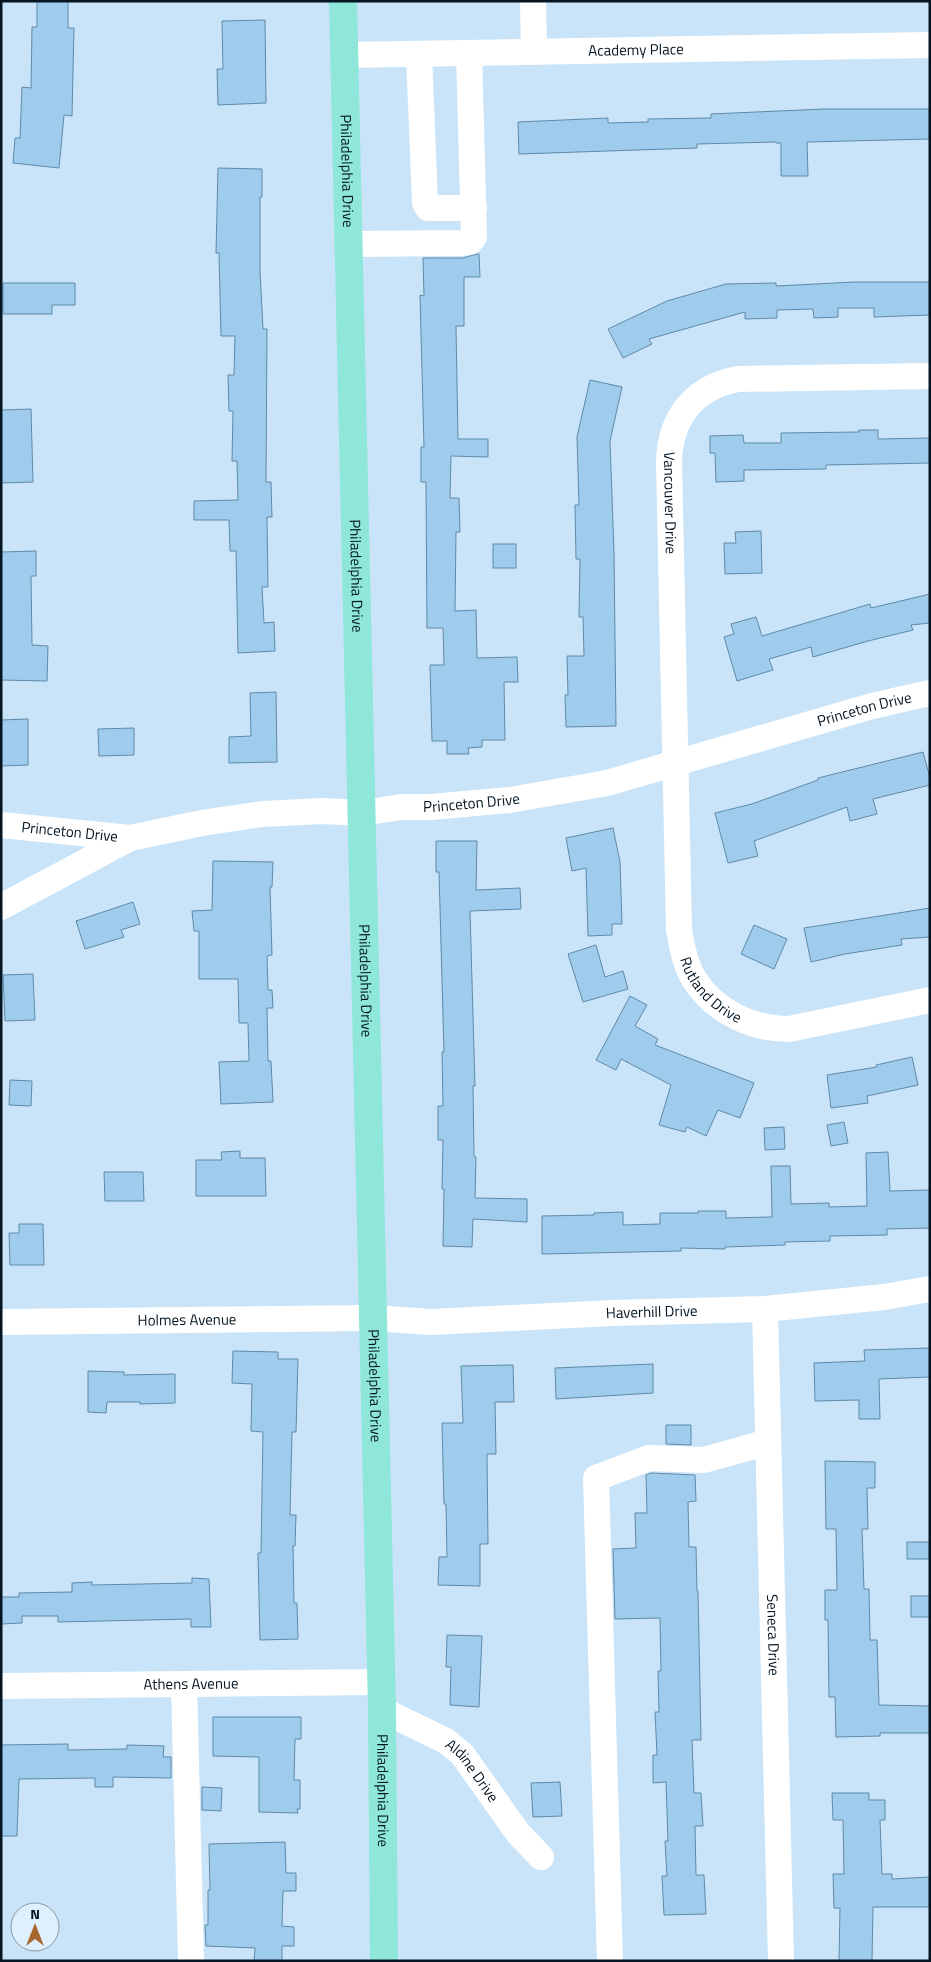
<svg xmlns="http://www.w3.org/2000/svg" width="931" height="1962" font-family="'Titillium Web',sans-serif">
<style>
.building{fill:#9fcced;stroke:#5f89a9}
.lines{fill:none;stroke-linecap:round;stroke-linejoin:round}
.minor{stroke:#fff;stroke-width:26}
.major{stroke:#8fe7da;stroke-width:28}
.labels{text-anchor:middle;stroke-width:5;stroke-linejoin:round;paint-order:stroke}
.street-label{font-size:15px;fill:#051622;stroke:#def0fd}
</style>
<rect width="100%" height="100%" fill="#c9e4f8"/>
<!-- building -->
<g class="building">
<polygon points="37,1 68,1 68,28 74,28 72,116 64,115 59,168 13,163 15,138 20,138 22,87 31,88 32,27 37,27"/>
<polygon points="265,20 266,103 218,105 217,69 223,69 222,21"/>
<polygon points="824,109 930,109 930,139 807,142 808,176 781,176 781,143 776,143 776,142 697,144 697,148 519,154 518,122 608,118 608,123 648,122 648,119 711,118 711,114"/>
<polygon points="218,168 262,169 262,197 260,197 260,272 263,329 267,329 266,482 271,482 272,517 267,517 268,587 262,587 264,623 274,622 275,651 238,653 236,551 230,551 229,520 194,520 194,501 238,500 237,461 232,461 233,411 229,411 228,375 234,375 235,336 221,336 219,253 216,253"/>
<polygon points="477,254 479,254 480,277 464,277 464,326 456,326 458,439 488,439 488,457 451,456 450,498 459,498 460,532 456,532 455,611 476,610 477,658 517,657 518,682 504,682 505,740 482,740 482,747 468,748 469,754 447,754 447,741 432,741 430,665 444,665 443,628 427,628 426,482 421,482 421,447 424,447 420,295 424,296 423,258 463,258"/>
<polygon points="855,282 930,282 930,315 874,317 874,308 838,308 838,317 814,318 813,309 777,310 777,318 745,319 745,312 649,339 652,344 623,358 608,329 667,301 726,284 776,283 776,286"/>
<polygon points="3,283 75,283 75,305 52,305 52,314 3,314"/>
<polygon points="590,380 622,387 610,441 614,552 616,726 566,727 565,695 568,695 567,656 584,656 583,617 579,617 580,559 576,559 575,505 579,505 577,437"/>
<polygon points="31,409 33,482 1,483 1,410"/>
<polygon points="859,430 878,430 878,439 930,438 930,463 826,465 826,469 744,470 744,481 716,482 715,453 710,453 710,436 743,435 744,443 781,443 781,433 859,432"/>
<polygon points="761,531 762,573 725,574 724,543 736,543 735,532"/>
<rect x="493" y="544" width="23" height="24"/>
<polygon points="36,551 36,576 31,576 32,645 48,646 47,681 1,680 1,552"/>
<polygon points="930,594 930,623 911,625 913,630 868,641 813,657 811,647 769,659 773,670 737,681 724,637 734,634 731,624 756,617 762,636 870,604 871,608"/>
<polygon points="276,692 277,762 229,763 229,737 251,736 250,693"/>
<polygon points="28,719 28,765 1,766 1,720"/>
<polygon points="134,728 134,755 99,756 98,729"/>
<polygon points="923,752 930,778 930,785 873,799 877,814 850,821 847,807 754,841 758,856 728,863 715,813 752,804 818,780 818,778"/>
<polygon points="613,828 620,862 622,924 612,924 612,935 588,936 586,868 572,871 566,838"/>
<polygon points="436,841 477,841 476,890 520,888 521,909 470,911 475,1086 473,1086 474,1156 476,1157 475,1198 527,1199 527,1222 473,1219 472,1247 443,1246 444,1189 442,1189 443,1140 438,1140 438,1106 443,1106 442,1052 444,1052 439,872 436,872"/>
<polygon points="213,861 273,862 272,887 270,887 272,955 267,956 268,990 272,990 273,1008 267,1008 268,1061 271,1061 273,1102 221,1104 219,1062 249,1061 248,1023 239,1023 238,979 199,979 199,931 194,931 192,911 212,910"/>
<polygon points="133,902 140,924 121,930 124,937 85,949 76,921"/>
<polygon points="930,908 930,937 901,939 902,945 845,954 811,962 804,928"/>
<polygon points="754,925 787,939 774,969 741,954"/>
<polygon points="596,945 605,977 623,971 628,989 583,1002 568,954"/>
<polygon points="33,974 35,1020 5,1021 3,975"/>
<polygon points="630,996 647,1005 635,1026 658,1039 655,1045 754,1083 740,1118 718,1110 706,1136 687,1127 685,1132 659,1125 671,1085 621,1059 616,1070 596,1060"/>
<polygon points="912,1057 918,1085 867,1096 868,1103 831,1108 827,1075 877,1067 876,1065"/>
<polygon points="10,1080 32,1081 31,1106 9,1105"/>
<polygon points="844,1122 848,1143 831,1146 827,1125"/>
<polygon points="784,1127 785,1149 765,1150 764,1128"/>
<polygon points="240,1151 240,1158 265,1158 266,1196 196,1196 196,1160 222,1160 221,1152"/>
<polygon points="888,1152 890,1191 930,1190 930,1228 887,1229 887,1235 830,1236 830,1241 785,1242 785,1245 725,1247 725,1249 681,1248 681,1251 542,1254 542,1216 594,1215 594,1213 623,1212 623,1225 660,1224 660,1213 698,1213 698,1211 726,1211 726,1218 772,1217 771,1166 790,1166 791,1204 829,1203 829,1207 867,1206 866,1153"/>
<polygon points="104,1172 143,1172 144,1201 105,1201"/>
<polygon points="19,1224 43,1224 44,1265 10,1265 9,1233 19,1233"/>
<polygon points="930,1348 930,1377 879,1379 880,1419 859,1419 859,1400 815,1401 814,1363 865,1361 864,1350"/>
<polygon points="233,1351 278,1352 278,1359 298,1359 296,1432 292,1432 290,1515 296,1515 295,1546 293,1546 294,1603 297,1603 298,1639 260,1640 258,1553 261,1553 263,1432 251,1431 252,1384 232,1383"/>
<polygon points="653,1364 653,1393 556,1399 555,1368"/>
<polygon points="513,1365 514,1402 495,1402 496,1454 487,1454 488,1544 480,1544 480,1586 438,1585 439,1557 447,1557 446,1504 444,1504 442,1423 463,1423 461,1366"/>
<polygon points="88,1371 124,1372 124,1375 175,1374 175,1403 140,1404 140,1402 107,1402 106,1413 88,1412"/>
<polygon points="666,1425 691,1425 691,1445 666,1444"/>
<polygon points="825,1461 875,1462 875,1488 867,1488 868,1529 862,1529 864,1589 869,1589 870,1640 877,1640 879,1705 930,1706 930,1733 880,1733 880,1736 836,1737 835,1697 829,1697 828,1620 825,1620 825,1590 837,1590 836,1529 826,1529"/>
<polygon points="651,1473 695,1475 696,1501 688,1502 689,1547 696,1547 697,1591 698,1591 701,1740 692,1740 694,1793 701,1793 703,1826 695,1826 696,1875 704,1875 706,1914 664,1915 662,1876 667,1876 665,1841 668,1841 666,1782 653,1783 653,1755 657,1755 655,1712 659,1712 658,1671 661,1671 660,1618 615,1619 613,1549 636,1548 635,1513 647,1513 646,1475"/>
<rect x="907" y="1542" width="23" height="17"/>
<polygon points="192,1578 209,1579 211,1627 191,1627 191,1619 58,1622 58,1616 22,1616 22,1623 1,1624 1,1597 19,1597 19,1593 72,1592 72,1583 92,1582 92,1585 192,1583"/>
<rect x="911" y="1596" width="19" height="21"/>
<polygon points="447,1635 482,1636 479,1707 450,1705 451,1667 446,1667"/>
<polygon points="213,1717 301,1717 301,1739 295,1739 294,1780 300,1780 300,1809 297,1809 298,1813 259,1812 259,1757 213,1756"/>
<polygon points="68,1744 68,1750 127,1749 127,1745 164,1746 163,1757 171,1757 171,1778 113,1777 113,1787 95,1787 95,1778 19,1779 17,1836 1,1836 1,1745"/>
<polygon points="560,1782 562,1816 533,1817 531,1783"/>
<polygon points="202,1787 222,1788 221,1811 202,1810"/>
<polygon points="832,1793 869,1793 869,1800 885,1800 885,1820 880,1820 882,1874 892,1874 892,1879 930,1877 930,1907 873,1907 872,1961 839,1961 840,1908 834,1908 833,1874 844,1874 843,1820 833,1820"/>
<polygon points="285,1842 286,1873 296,1873 296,1891 283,1891 282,1926 294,1927 294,1946 282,1946 282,1961 254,1961 255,1948 206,1946 205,1925 208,1925 208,1890 210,1890 209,1844"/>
</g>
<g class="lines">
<!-- minor -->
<g class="minor">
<polyline points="533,1 534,52"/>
<polyline points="419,54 425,203 428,208 474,208"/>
<path id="s1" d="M344,55L930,45"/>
<polyline points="349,244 463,243 470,242 474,237 469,53"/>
<path id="s2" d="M930,376L738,379C694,387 670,418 669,462L679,930C682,947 685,964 694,979C714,1011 751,1029 789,1029L930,1000"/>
<path id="s3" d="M1,825L130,838L202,823L262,814L322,811L362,813L402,807H431L510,800L607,783L872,706L930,693"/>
<polyline points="1,907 130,838"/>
<path id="s4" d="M765,1309L781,1961"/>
<path id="s5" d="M1,1322L374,1318L431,1322L612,1313L765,1309L884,1297L930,1289"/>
<polyline points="184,1684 191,1961"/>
<path id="s6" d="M1,1686L381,1682"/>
<path id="s7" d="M382,1710L446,1741L462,1754L518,1833L541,1857"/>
<polyline points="610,1961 596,1478 649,1458 704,1460 768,1442"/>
</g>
<!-- major -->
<path class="major" id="s8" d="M343,1L382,1710L384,1961"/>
</g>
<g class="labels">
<!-- street labels -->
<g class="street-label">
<text dy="5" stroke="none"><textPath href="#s1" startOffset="292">Academy Place</textPath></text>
<text dy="5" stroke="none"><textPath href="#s8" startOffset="170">Philadelphia Drive</textPath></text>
<text dy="5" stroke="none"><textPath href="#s2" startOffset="351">Vancouver Drive</textPath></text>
<text dy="5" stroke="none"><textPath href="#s8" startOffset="575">Philadelphia Drive</textPath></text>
<text dy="5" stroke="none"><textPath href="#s3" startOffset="879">Princeton Drive</textPath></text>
<text dy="5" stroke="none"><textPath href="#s3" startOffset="474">Princeton Drive</textPath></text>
<text dy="5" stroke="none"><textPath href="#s3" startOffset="69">Princeton Drive</textPath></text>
<text dy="5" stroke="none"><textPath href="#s8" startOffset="980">Philadelphia Drive</textPath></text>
<text dy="5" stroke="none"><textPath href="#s2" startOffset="849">Rutland Drive</textPath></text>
<text dy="5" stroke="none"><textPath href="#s5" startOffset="651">Haverhill Drive</textPath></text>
<text dy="5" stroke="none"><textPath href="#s5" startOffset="186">Holmes Avenue</textPath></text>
<text dy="5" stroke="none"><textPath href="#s8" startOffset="1385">Philadelphia Drive</textPath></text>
<text dy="5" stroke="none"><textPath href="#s4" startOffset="326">Seneca Drive</textPath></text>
<text dy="5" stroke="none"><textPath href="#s6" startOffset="190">Athens Avenue</textPath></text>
<text dy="5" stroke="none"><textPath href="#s7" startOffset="111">Aldine Drive</textPath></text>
<text dy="5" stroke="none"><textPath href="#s8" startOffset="1790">Philadelphia Drive</textPath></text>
</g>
</g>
<!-- border -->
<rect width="931" height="1962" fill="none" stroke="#051622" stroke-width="5"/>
<!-- north arrow -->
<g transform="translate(35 1927)"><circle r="24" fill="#def0fd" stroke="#8799a5"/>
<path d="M0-4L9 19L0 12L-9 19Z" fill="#a6682e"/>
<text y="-8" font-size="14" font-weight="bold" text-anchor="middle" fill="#051622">N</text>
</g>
</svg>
